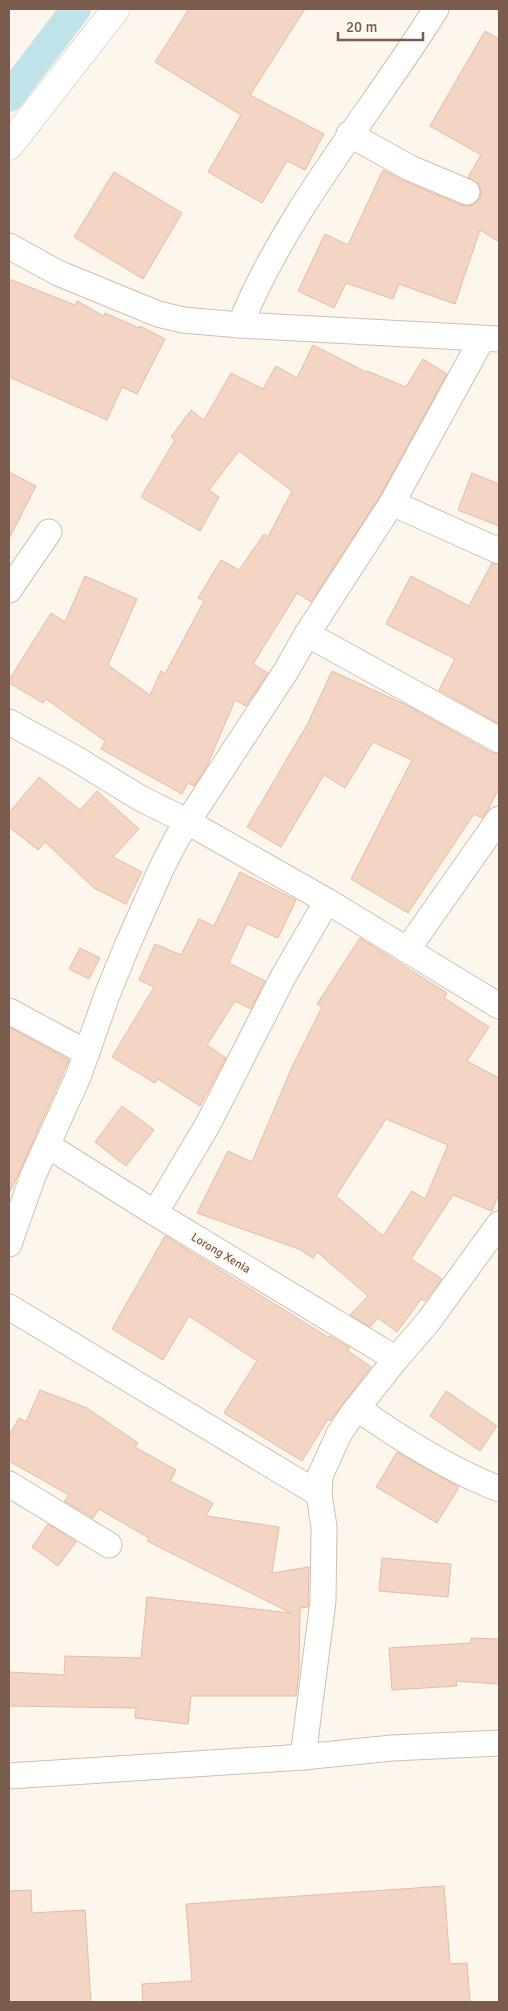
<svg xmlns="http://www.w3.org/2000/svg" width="508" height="2011" font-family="Signika,sans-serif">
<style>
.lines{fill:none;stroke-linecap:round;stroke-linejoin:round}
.canal{stroke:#bfe3e8;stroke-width:30}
.building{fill:#f3d5c3;stroke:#e6bba3;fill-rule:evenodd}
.street-casing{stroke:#d1beb0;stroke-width:27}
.secondary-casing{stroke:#d6c0b0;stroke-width:29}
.street{stroke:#fff;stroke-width:25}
.secondary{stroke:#fff;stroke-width:28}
.labels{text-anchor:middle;stroke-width:4;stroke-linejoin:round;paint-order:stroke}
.street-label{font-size:12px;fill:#7a5c4d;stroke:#fffaf3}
</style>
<rect width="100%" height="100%" fill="#fdf6ec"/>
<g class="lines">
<!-- canal -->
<polyline class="canal" points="9,97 76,9"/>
</g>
<!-- building -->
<g class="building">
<polygon points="189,9 305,9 250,95 324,134 305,170 287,161 262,203 208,172 241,115 155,62"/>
<polygon points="485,31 499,39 499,242 480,230 455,304 399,284 393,299 346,283 334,308 298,291 325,234 348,245 383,170 404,181 461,205 469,206 475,204 480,198 481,191 479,184 468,177 481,155 430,126"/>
<polygon points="114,172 182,213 143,279 74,237"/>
<polygon points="9,279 75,305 77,301 104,316 105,313 139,328 140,326 165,339 137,394 122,387 107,420 9,377"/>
<polygon points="313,345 366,372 367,371 406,387 423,359 447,374 380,496 311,602 297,593 253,664 268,673 246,706 235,700 207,766 194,786 188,783 182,794 101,749 105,741 46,699 43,703 9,683 9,680 51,613 65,622 85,576 137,599 108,665 150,695 161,671 165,674 204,601 198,598 221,560 239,570 264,534 268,537 292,491 239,451 209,490 219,497 200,531 141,497 175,440 171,437 191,410 204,420 231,373 263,389 276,366 297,378"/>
<polygon points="9,472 36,486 9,539"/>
<polygon points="472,473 499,484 499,526 458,510"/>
<polygon points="492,563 499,565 499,724 439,690 455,659 386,624 411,576 469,606"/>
<polygon points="332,671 408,706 492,753 499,754 499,788 488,810 482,818 474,814 408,913 351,879 412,760 373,742 345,788 324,775 281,847 247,827 308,723"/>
<polygon points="39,777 80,810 97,791 139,829 113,857 142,872 126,904 94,888 45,842 38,850 9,827 9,813"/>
<polygon points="240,872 296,900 278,938 247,924 229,963 265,981 251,1009 235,1001 207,1045 226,1058 200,1106 158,1079 155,1083 112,1057 154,987 139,980 155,944 181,955 199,919 214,926"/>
<path d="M360,938L447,993L444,998L489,1027L467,1061L499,1078V1194L492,1211L453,1195L411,1259L442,1279L425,1301L421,1299L397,1332L378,1318L370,1327L350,1315L368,1296L317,1252L313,1258L299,1249L197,1213L228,1151L252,1162L292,1067L322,1007L317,1004ZM386,1119L448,1145L425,1199L412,1191L383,1236L336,1196Z"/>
<polygon points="80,948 100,958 89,979 69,969"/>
<polygon points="9,1027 69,1060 15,1182 9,1193"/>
<polygon points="122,1106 154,1130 126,1166 95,1142"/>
<polygon points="165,1236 328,1337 330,1336 350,1348 347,1350 371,1367 330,1421 328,1419 302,1461 224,1413 257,1361 189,1316 163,1360 112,1329"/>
<polygon points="40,1390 87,1408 138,1443 135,1447 176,1470 170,1481 213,1503 206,1516 279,1527 272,1573 309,1567 308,1607 300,1608 299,1672 296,1696 191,1696 188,1724 135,1718 136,1708 9,1706 9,1672 64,1675 65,1656 141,1658 147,1597 291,1613 147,1541 149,1538 99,1509 93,1518 64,1501 69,1495 9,1461 9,1435 19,1418 26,1422"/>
<polygon points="446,1391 497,1426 480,1451 430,1416"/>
<polygon points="397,1452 459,1487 437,1523 376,1487"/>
<polygon points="48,1524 76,1542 58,1566 32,1547"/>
<polygon points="382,1558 451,1564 448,1597 379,1591"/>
<polygon points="471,1638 499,1639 499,1684 456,1681 457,1686 392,1690 389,1648 471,1643"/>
<polygon points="444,1886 450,1964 467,1963 470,2002 143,2002 142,1984 192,1981 186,1904"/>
<polygon points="31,1890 32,1913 85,1910 91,2002 9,2002 9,1891"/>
</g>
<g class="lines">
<defs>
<g id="street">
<polyline points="349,134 410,168 467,192"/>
<polyline points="9,246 58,273 158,314 183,320 240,325 499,339"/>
<path d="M240,325C288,208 370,115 436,9"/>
<polyline points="392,503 499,551"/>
<polyline points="9,590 49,532"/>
<polyline points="307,634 499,740"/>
<polyline points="9,722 73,757 140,798 186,821 327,901 499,1006"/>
<polyline points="407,950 499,819"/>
<polyline points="9,1011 87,1053"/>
<polyline points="47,1145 155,1213 396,1359"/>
<polyline points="155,1213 207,1126 283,977 327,901"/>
<polyline points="9,1244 33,1176 78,1077 107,995 127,946 162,867 177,838 286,671 307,634 392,503 482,339"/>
<polyline points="9,1307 319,1494"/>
<path d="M357,1408C402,1440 448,1469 499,1489"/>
<polyline points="9,1484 109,1545"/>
<polyline points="303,1757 323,1601 324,1527 319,1494 320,1476 339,1434 353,1413 396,1359 428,1322 499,1224"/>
<polyline points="9,1776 303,1757 392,1748 499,1743"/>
</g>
<polyline id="secondary" points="9,146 116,9"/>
</defs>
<!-- street casing -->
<use href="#street" class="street-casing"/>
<!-- secondary casing -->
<use href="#secondary" class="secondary-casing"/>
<!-- street -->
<use href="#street" class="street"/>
<!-- secondary -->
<use href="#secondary" class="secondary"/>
</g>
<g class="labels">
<!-- street labels -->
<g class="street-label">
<text transform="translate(221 1253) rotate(31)" y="4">Lorong Xenia</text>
</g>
</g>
<!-- border -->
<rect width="508" height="2011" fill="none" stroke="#7a5c4d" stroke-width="20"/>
<!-- scale -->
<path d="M338 32v8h85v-8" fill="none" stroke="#7a5c4d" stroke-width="2.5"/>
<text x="346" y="32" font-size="15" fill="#7a5c4d" stroke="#fffaf3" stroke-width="4" paint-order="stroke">20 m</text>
</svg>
